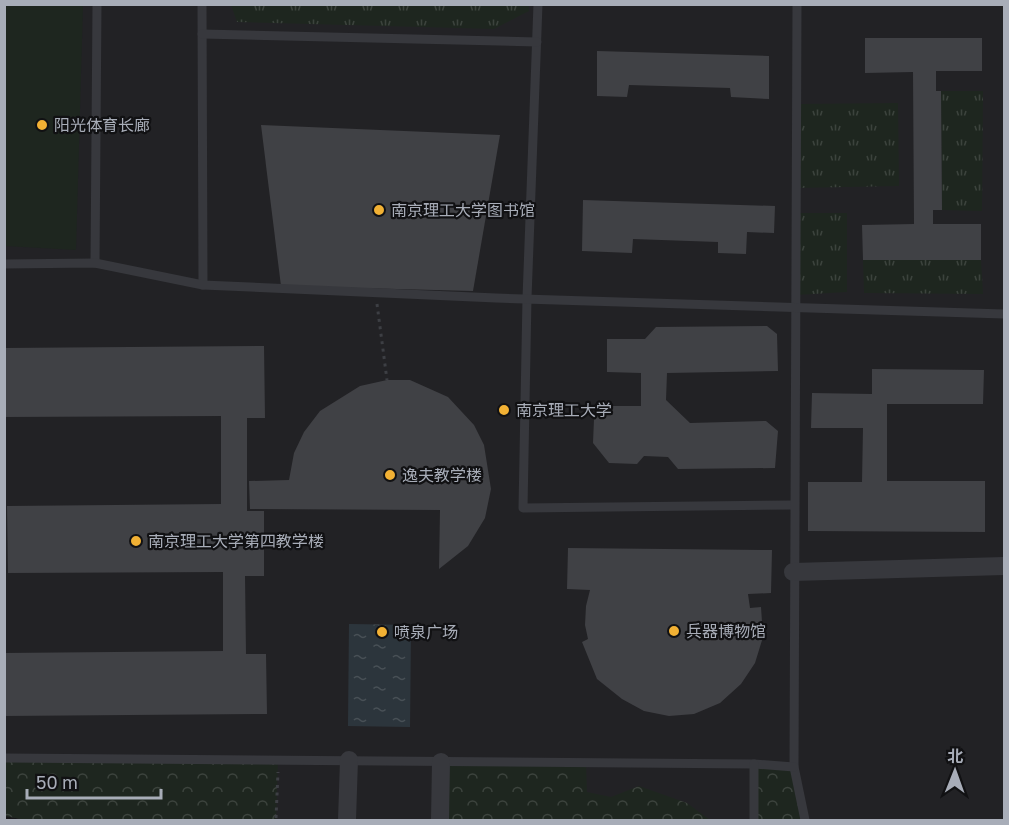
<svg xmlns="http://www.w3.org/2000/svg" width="1009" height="825" font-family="'Golos Text','Noto Sans SC',sans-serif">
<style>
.built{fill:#222225}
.forest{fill:url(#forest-crowns)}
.park{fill:url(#park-tufts)}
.pitch{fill:#1e261f}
.water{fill:url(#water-ripples)}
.building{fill:#404145}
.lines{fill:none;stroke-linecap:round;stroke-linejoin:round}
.path{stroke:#3d3f44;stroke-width:3;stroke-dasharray:3 4.5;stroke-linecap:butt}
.lane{stroke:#37383d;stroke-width:9}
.street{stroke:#37383d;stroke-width:18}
.poi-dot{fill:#f2b134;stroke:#111113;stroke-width:2}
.labels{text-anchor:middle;stroke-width:4.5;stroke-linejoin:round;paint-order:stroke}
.poi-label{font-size:16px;fill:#a8adb8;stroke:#111113;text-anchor:start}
</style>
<defs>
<pattern id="forest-crowns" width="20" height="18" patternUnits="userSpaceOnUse" patternTransform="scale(1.5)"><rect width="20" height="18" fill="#1e261f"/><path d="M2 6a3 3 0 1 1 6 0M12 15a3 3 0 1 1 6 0" fill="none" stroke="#3c433d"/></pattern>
<pattern id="park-tufts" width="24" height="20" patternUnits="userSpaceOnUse" patternTransform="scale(1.5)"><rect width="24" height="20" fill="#1e261f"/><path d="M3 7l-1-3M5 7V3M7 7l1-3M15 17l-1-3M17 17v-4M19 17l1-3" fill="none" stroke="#3c433d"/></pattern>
<pattern id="water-ripples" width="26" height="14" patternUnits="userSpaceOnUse" patternTransform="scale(1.5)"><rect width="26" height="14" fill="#2c353c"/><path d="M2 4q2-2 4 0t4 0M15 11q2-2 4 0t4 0" fill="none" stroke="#485056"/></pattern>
</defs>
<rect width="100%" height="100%" fill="#161618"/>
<!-- built -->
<polygon class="built" points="4,5 1004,5 1004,820 26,820 5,816"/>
<!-- forest -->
<g class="forest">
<polygon points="5,758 278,760 276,820 26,820 5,816"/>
<polygon points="441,762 586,763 587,792 611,797 639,786 687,803 710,820 440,820"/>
<polygon points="754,764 794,767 805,820 754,820"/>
</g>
<!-- park -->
<g class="park">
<polygon points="231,5 529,4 529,11 494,29 237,22"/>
<polygon points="941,91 983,91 982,211 942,210"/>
<polygon points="898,103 899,186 796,188 797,104"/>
<polygon points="796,213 847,213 847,292 796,295"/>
<polygon points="863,260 981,260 983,294 864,293"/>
</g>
<!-- pitch -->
<polygon class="pitch" points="4,5 83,5 76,250 5,246"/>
<!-- water -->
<polygon class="water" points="349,624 411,625 410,727 348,726"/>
<!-- building -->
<g class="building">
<polygon points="865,38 982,38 982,71 936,71 936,91 941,91 942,210 933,210 933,224 981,224 981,260 863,260 862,225 914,224 913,72 865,73"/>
<polygon points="597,51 769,56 769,99 731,97 730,88 629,85 627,97 597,96"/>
<polygon points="261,125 500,135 473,291 281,286"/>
<polygon points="583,200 775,206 774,233 747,232 746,254 718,253 718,242 633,239 632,253 582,251"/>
<polygon points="767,326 777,334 778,371 667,373 666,400 690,423 766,421 778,431 775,468 678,469 668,457 644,456 637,464 609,463 593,443 594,419 610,406 641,406 641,373 607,372 607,339 645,339 656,327"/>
<polygon points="264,346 265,418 247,418 247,511 264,511 264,576 245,576 246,654 266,654 267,714 4,716 4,653 223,651 223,572 8,573 7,506 221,504 221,416 4,417 4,348"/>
<polygon points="872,369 984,370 983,404 887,404 887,481 985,481 985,532 808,531 808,482 862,482 863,428 811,428 812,393 872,394"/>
<polygon points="387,380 410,380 448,397 474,425 484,445 491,489 485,518 468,546 439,569 440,510 250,509 249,481 289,480 294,453 304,432 320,411 360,386"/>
<polygon points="568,548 772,550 771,593 748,594 750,608 761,607 763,637 755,663 741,684 720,703 694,714 669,716 644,711 622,699 597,679 582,642 588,639 585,625 586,606 590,590 567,589"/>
</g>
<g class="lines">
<!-- path -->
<g class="path">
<polyline points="377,304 387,380"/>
<polyline points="276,818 278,772"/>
</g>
<!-- lane -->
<g class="lane">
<polyline points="202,4 203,285"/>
<polyline points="538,4 527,298 523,508 793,505"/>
<polyline points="797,4 794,767 805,820"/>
<polyline points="202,34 537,42"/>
<polyline points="95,263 97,4"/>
<polyline points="4,264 95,263 203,285 496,298 1004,314"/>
<polyline points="4,758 754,764 794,767"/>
<polyline points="754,820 754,764"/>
</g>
<!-- street -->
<g class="street">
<polyline points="793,572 1004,566"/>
<polyline points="347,820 349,760"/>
<polyline points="440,820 441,762"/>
</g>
</g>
<!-- markers -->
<g class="poi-dot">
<circle cx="42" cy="125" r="6"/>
<circle cx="379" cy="210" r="6"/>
<circle cx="504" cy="410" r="6"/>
<circle cx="390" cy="475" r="6"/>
<circle cx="136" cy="541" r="6"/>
<circle cx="674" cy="631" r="6"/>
<circle cx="382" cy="632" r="6"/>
</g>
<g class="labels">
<!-- poi labels -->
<g class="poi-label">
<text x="54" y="131">阳光体育长廊</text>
<text x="391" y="216">南京理工大学图书馆</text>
<text x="516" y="416">南京理工大学</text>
<text x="402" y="481">逸夫教学楼</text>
<text x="148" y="547">南京理工大学第四教学楼</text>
<text x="686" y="637">兵器博物馆</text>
<text x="394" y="638">喷泉广场</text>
</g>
</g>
<!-- border -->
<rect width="1009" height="825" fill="none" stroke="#a8adb8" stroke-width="12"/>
<!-- north arrow -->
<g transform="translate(955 771) rotate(1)" stroke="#111113" stroke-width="4.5" paint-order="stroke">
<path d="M0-4.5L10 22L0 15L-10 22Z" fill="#a8adb8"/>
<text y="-9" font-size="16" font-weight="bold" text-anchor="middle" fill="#a8adb8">北</text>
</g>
<!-- scale -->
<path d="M27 789v9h134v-9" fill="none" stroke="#a8adb8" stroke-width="3"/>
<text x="36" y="789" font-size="18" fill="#a8adb8" stroke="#111113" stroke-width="4.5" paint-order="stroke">50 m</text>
</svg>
